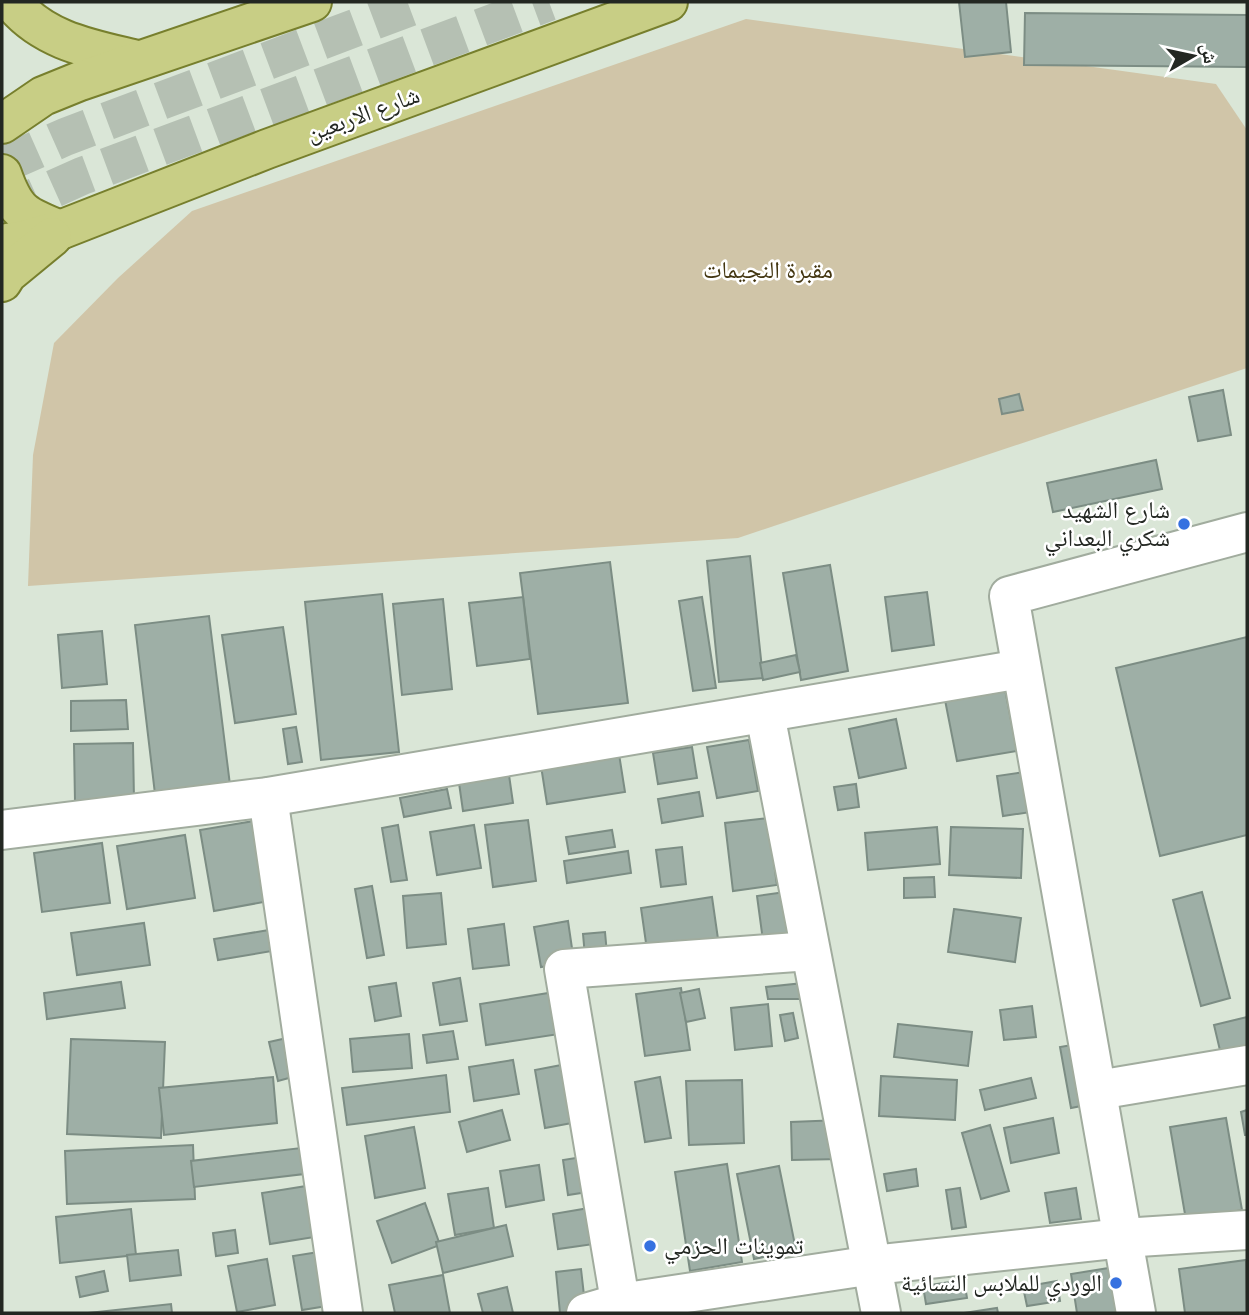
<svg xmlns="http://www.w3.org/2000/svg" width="1249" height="1315" font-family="'Open Sans','Noto Naskh Arabic',sans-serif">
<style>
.green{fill:#d0c5a8}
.building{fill:#9eafa6;stroke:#7c8d84;stroke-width:2}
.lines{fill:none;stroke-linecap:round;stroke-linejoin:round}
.major-tunnel{stroke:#b5c0b3;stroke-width:38;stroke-dasharray:38 19;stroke-linecap:butt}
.minor-casing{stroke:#a1ac9e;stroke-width:42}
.major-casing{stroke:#777f2d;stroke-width:42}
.minor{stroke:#fff;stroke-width:38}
.major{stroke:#c8ce85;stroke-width:38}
.poi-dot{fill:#3671e0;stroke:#fff;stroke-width:2.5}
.labels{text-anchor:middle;stroke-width:5;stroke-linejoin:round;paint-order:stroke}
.street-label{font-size:24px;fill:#232722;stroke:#fff}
.park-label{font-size:24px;fill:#433611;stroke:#fff}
.poi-label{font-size:24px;fill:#232722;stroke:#fff;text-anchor:end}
</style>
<rect width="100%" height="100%" fill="#dae6d7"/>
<!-- green -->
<polygon class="green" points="746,19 1216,84 1247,130 1247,368 738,538 28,586 33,455 54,343 118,278 192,211"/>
<!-- building -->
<g class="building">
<polygon points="959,2 1006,2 1011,52 965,57"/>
<polygon points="1025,13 1247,15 1247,67 1024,65"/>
<polygon points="1223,390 1231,435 1198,441 1189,397"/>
<polygon points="1019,394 1023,410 1002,414 999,399"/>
<polygon points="1156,460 1162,489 1053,512 1047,483"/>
<polygon points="750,556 763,678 719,682 707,561"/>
<polygon points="610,562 628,703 538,714 520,573"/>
<polygon points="830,565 848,671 801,680 783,573"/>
<polygon points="927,592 934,645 892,651 885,597"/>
<polygon points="382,594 399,752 321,760 305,602"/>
<polygon points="523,597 530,659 477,666 469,603"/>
<polygon points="702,597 716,688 693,691 679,601"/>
<polygon points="443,599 452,689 402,695 393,604"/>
<polygon points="209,616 230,785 155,794 135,625"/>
<polygon points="283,627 296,714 235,723 222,635"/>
<polygon points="102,631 107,684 62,688 58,635"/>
<polygon points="1247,637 1247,835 1160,856 1116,668"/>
<polygon points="796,655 800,672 763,680 760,663"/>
<polygon points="1005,689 1017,751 957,761 945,700"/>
<polygon points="126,700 128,729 71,731 71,701"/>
<polygon points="896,719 906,768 859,778 849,729"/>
<polygon points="296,727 302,762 288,764 283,729"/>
<polygon points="749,740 758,791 717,798 707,747"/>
<polygon points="133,743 134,800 75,802 74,744"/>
<polygon points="692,747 697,778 658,784 653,753"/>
<polygon points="619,754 625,792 547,804 541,766"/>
<polygon points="1025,772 1031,812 1003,816 997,776"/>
<polygon points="509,775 513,803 463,811 459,783"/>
<polygon points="856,784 859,807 838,810 834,787"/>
<polygon points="447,789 451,808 404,817 400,798"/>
<polygon points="699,792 703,816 662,823 658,799"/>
<polygon points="768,818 777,885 733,891 725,823"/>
<polygon points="528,820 536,881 493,887 485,825"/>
<polygon points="254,821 269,901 214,911 200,830"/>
<polygon points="398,825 407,880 391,882 382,828"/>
<polygon points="474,825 481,868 437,875 430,832"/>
<polygon points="937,827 940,864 868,870 865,833"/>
<polygon points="951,827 1023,829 1021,878 949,875"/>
<polygon points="612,830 615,847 569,854 566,837"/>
<polygon points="185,835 195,898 127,909 117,846"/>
<polygon points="102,843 110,903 42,912 34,853"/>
<polygon points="682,847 686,884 661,887 656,850"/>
<polygon points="628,851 631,873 567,883 564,861"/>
<polygon points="934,877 935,897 904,898 904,878"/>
<polygon points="372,886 384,955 367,958 355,889"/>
<polygon points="800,890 807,942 764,948 757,896"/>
<polygon points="1202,892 1230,998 1201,1006 1173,900"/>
<polygon points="441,893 446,944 407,948 403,896"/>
<polygon points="712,897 719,946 648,957 641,908"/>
<polygon points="954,909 1021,918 1015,962 948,952"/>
<polygon points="568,921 574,962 541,967 534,927"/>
<polygon points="144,923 150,965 77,975 71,933"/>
<polygon points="504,924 509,965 473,969 468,929"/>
<polygon points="275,929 278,950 218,960 214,939"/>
<polygon points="605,932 607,954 585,956 583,934"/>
<polygon points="460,978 467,1021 440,1025 433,983"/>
<polygon points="121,982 125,1008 47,1019 44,993"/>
<polygon points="813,982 803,999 768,999 766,987"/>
<polygon points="396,983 401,1016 375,1021 369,987"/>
<polygon points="681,988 690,1050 645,1056 636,994"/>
<polygon points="573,989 579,1031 486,1045 480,1004"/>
<polygon points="699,989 705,1018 686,1022 680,993"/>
<polygon points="768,1004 772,1046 735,1050 731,1008"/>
<polygon points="1032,1006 1036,1037 1004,1040 1000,1010"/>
<polygon points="793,1013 798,1038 785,1041 780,1015"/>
<polygon points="1247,1017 1247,1058 1223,1063 1214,1025"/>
<polygon points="898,1024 972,1032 968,1066 894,1057"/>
<polygon points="453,1031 458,1059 427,1063 423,1035"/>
<polygon points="409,1034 412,1068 353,1072 350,1039"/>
<polygon points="287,1038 296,1076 278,1081 269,1042"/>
<polygon points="71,1039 165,1042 161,1138 67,1134"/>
<polygon points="1101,1040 1112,1100 1071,1108 1060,1047"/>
<polygon points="513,1060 519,1094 474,1101 469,1067"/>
<polygon points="577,1062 588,1120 545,1128 535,1070"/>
<polygon points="446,1075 450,1112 347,1125 342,1088"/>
<polygon points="881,1076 957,1080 955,1120 879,1116"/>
<polygon points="273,1077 277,1123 164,1135 159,1088"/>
<polygon points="660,1077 671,1138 645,1142 635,1082"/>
<polygon points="1031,1078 1036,1098 985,1110 980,1090"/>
<polygon points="742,1080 744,1143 689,1145 686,1081"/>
<polygon points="502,1110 510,1140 467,1152 459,1122"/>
<polygon points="1247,1110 1247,1135 1245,1135 1241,1112"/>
<polygon points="1053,1118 1059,1153 1011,1163 1004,1128"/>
<polygon points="1226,1118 1242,1210 1186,1220 1170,1127"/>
<polygon points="840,1120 841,1159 792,1160 791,1122"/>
<polygon points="990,1125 1009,1191 981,1199 962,1133"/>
<polygon points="414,1127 425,1188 375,1198 365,1136"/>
<polygon points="193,1145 195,1199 67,1204 65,1151"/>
<polygon points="301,1148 304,1174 194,1187 191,1161"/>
<polygon points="595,1155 601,1190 568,1195 563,1160"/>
<polygon points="727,1164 742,1262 690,1271 675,1172"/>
<polygon points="539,1165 544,1200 506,1207 500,1171"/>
<polygon points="779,1166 796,1250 754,1259 737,1174"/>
<polygon points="916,1169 918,1186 887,1191 884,1174"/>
<polygon points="319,1184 327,1235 270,1244 262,1193"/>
<polygon points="488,1188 494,1228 455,1235 448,1194"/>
<polygon points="960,1188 966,1227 952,1229 946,1190"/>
<polygon points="1076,1188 1081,1219 1050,1223 1045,1193"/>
<polygon points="425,1203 440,1245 392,1263 377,1221"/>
<polygon points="595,1207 601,1243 558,1249 553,1214"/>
<polygon points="131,1209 136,1255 60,1263 56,1217"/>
<polygon points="506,1225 513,1256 443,1273 436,1242"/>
<polygon points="235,1230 238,1253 216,1256 213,1233"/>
<polygon points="344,1248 352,1302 302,1310 293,1256"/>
<polygon points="178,1250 181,1275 130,1281 127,1255"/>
<polygon points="267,1259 275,1305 237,1312 228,1266"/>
<polygon points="1246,1260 1247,1313 1185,1313 1179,1269"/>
<polygon points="1134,1264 1142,1313 1077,1313 1071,1274"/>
<polygon points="581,1269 586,1313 560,1313 556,1272"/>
<polygon points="104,1271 108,1291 80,1297 76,1277"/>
<polygon points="443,1275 450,1313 395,1313 389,1285"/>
<polygon points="964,1280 967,1298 926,1304 923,1286"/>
<polygon points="1057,1281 1060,1301 1027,1306 1023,1287"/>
<polygon points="507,1287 513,1313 483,1313 478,1294"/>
<polygon points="171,1304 172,1313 88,1313"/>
<polygon points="997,1308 998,1313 964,1313"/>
</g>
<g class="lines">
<!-- major-tunnel -->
<g class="major-tunnel">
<polyline points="2,165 65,137 424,2"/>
<polyline points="2,212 82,176 549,2"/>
</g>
<defs>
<g id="minor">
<polyline points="765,714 881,1313"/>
<polyline points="268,797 343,1313"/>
<polyline points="2,830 268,797 1021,669"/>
<polyline points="1098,1090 1247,1065"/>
<polyline points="586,1313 620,1303 873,1265 1123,1238 1247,1230"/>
<polyline points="622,1313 564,969 810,951"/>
<polyline points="1136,1313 1009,596 1247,532"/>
</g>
<g id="major">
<path d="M12,2C43,41 91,49 137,60"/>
<polyline points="2,124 43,96 80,81 312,2"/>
<path d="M2,174C15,212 24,216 60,230"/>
<polyline points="2,244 24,240 60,230 267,149 668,2"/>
<polyline points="2,282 7,274 52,237"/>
</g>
</defs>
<!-- minor casing -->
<use href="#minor" class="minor-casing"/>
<!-- major casing -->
<use href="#major" class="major-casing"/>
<!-- minor -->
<use href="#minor" class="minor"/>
<!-- major -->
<use href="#major" class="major"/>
</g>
<!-- markers -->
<g class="poi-dot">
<circle cx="1184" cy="524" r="7"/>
<circle cx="650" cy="1246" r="7"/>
<circle cx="1116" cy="1283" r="7"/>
</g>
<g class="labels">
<!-- street labels -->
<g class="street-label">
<text transform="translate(363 114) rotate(-20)" y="8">شارع الاربعين</text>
</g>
<!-- park labels -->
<g class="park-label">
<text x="768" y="278">مقبرة النجيمات</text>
</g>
<!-- poi labels -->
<g class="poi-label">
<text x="1170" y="518">شارع الشهيد<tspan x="1170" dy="28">شكري البعداني</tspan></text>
<text x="664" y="1254" text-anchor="start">تموينات الحزمي</text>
<text x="1102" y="1291">الوردي للملابس النسائية</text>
</g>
</g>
<!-- border -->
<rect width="1249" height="1315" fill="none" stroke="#232722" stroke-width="7"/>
<!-- north arrow -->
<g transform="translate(1193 56) rotate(81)" stroke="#ffffff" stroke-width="5" paint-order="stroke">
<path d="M0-5L12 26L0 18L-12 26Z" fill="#232722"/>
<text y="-10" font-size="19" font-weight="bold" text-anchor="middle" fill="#232722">ش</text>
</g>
</svg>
